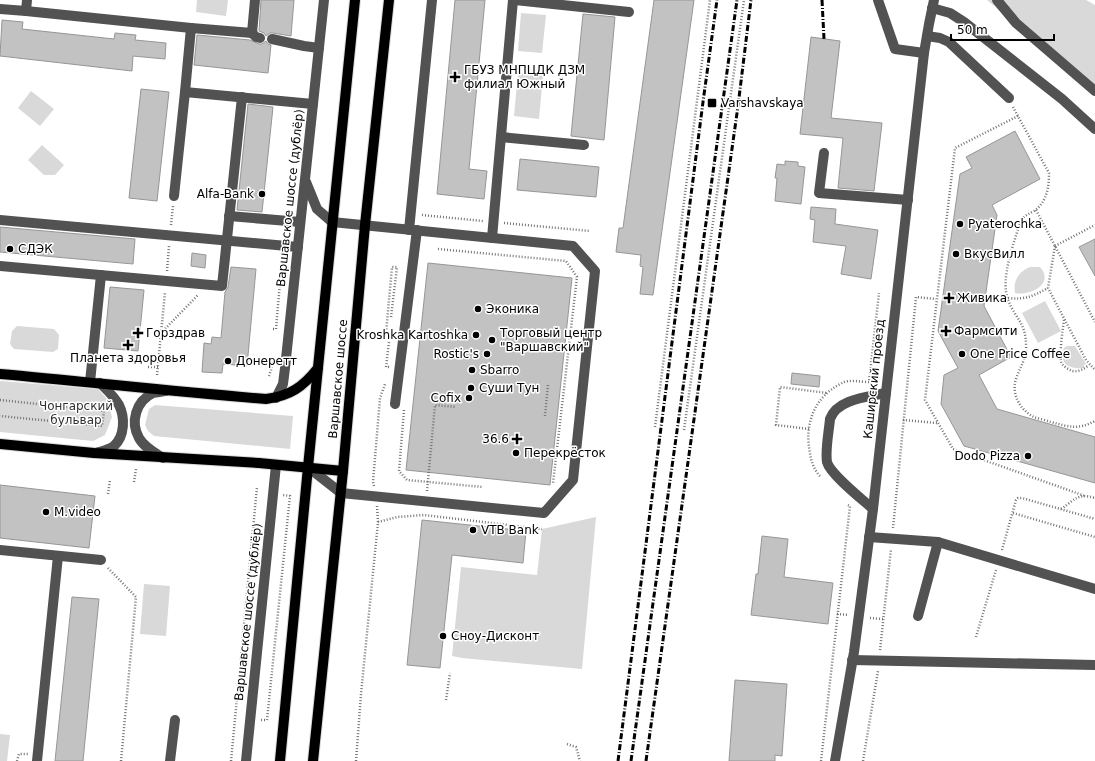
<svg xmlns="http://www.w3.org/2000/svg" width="1095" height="761" font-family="'DejaVu Sans',sans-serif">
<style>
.green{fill:#d9d9d9}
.building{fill:#c2c2c2;stroke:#969696}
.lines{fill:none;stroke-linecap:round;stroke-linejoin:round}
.major-casing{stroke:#dbdbdb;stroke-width:12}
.path{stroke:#747474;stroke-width:2.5;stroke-dasharray:1 2;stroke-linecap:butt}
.minor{stroke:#525252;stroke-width:10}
.major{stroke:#000;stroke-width:10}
.rail{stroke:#000;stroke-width:3;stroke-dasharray:6 2 1 2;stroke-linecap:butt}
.poi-dot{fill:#000;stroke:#fff;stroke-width:1.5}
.labels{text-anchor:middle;stroke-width:3;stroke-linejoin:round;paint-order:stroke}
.poi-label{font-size:12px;fill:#000;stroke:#fff;text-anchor:start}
.street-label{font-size:12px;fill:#000;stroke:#fff}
.park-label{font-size:12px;fill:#303030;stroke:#fff}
</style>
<rect width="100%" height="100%" fill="#fff"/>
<!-- green -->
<g class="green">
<polygon points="197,0 228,0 226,16 196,12"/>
<polygon points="987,0 1086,0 1095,5 1095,85 1081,79"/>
<polygon points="521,13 546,15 542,53 518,51"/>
<polygon points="518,73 543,75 539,119 514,116"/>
<polygon points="31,91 54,109 40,126 18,108"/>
<polygon points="42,145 64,165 55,175 44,175 28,160"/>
<path d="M1030,267H1040C1055,284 1030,296 1015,293C1013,281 1018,272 1030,267Z"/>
<polygon points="1045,301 1061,331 1038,343 1022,313"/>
<polygon points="17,326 54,329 59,335 58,349 53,352 14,349 10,344 12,331"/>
<path d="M1067,346H1075L1086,364L1084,365V368C1077,369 1065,368 1063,359C1062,356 1063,351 1064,348Z"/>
<polygon points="0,381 98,389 107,399 112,417 105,435 93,441 0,432"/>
<polygon points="155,405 293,416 290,449 154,436 148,431 145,425 149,409"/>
<polygon points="596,517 582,669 462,658 452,656 461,567 537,575 542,529"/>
<polygon points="144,584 170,586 166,636 140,634"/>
<polygon points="0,734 10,735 7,761 0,761"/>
</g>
<!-- building -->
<g class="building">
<polygon points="261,0 294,0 291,36 273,33 270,33 266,36 264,33 259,31"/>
<polygon points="455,0 485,0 469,169 487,171 484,199 437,194"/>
<polygon points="654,0 694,0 653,295 640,294 643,267 640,266 641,255 616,252 619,228 623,228"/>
<polygon points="583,14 615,17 604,140 571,136"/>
<polygon points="2,20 23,22 22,29 114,39 115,33 136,35 135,40 166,43 165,59 133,56 132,71 0,56"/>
<polygon points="197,35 250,40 259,44 262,44 266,41 268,44 271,45 268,73 194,65"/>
<polygon points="811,37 840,41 831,118 882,123 874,191 838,188 843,138 800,134"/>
<polygon points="141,89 169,92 157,201 129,198"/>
<polygon points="248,104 273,107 262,212 237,210"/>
<polygon points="1015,131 1040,179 992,205 997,215 984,306 1011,357 979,375 997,409 1095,437 1095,483 964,446 941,404 944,375 958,368 938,331 960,174 972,168 966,157"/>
<polygon points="520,159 599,167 596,197 517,190"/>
<polygon points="785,161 798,162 798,166 805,167 801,204 775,201 777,178 775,178 777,164 785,165"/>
<polygon points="811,207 836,209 835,224 878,230 871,279 841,274 846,246 813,242 815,220 810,219"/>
<polygon points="0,227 135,239 133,264 0,252"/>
<polygon points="1095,239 1095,276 1079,247"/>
<polygon points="192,253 206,255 205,268 191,266"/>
<polygon points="428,263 572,278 550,485 406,470"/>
<polygon points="231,267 256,269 247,366 223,364 222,373 202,372 204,343 211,344 212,337 221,338 225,292 228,287"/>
<polygon points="110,287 144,290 138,351 104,348"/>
<polygon points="792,373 820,376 819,387 791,384"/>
<polygon points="0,485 95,496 89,548 0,538"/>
<polygon points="422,520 526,531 523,563 452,555 440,668 407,665"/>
<polygon points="762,536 788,539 784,577 833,583 828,624 751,615 756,574 758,574"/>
<polygon points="72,597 99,599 83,761 55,761"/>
<polygon points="735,680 787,684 782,756 775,755 775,761 729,761"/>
</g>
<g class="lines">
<defs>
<g id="major">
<path d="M0,374C89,382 177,392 266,399C290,396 303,387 318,368"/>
<polyline points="0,444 94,453 259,463 343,471"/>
<polyline points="280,761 308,467 355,0"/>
<polyline points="313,761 343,471 365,225 389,0"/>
</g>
</defs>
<!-- major casing -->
<use href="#major" class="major-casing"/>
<!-- path -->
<g class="path">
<path d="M1013,107L1049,173C1049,187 1047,202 1034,211C1029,214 1025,215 1021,220C1014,243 1000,278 1008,300C1015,318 1026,323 1026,345C1027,358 1020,367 1016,379C1011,394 1020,410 1034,417C1039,419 1046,420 1051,422C1070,427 1077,430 1095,421"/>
<polyline points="1018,116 955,148 925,400 953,449 1085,496"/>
<polyline points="1036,210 1095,322"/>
<polyline points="422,215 483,221"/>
<polyline points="504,223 590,231"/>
<polyline points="171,225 173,206"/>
<polyline points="1055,246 1048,288 1086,360 1095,370"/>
<polyline points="1055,246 1095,225"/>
<polyline points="438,249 566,261 577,277 553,483"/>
<polyline points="167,271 169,246"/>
<path d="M1008,298C1025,300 1033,296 1048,288"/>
<polyline points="391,317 397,267 392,267 386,333 394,334"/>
<path d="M1064,320C1063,328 1059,355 1061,361C1062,366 1068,369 1072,371C1079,372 1084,369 1089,365"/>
<polyline points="273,329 276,329 280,282 283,283"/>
<polyline points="161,333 198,295"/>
<polyline points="148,367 158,367"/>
<polyline points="389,367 386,367 389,342"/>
<polyline points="157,375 165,292"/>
<polyline points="269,376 272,367"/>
<polyline points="0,400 104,411 102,426 0,416"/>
<polyline points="404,410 399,471 407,480 483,487"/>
<polyline points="545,416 548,385"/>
<polyline points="903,420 937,423"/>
<polyline points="655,427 710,0"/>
<polyline points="809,429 776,425 780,387 827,393"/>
<polyline points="684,430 744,0"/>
<path d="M820,476C814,470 811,461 810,453C804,424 814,397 842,383C848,379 861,382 869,382L879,293"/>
<polyline points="134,482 136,469"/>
<polyline points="374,486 373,482 380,398 385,384"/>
<polyline points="427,491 435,405 456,407"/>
<polyline points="108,494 110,480"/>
<polyline points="377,506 378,522"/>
<path d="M1061,509C1076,499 1077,493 1095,498"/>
<polyline points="1013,513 1095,537"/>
<polyline points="893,528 916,297 936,299"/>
<polyline points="1002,550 1016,500 1018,498 1022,498 1095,519"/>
<polyline points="108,568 136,597 121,761"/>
<polyline points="837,614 849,615"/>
<polyline points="870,618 883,619"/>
<polyline points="976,637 996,570"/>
<polyline points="880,650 891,549"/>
<polyline points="446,700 450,673"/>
<polyline points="261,720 267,720 290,496 283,495"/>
<polyline points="567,744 576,747 580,761"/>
<polyline points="17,761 19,754 28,754"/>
<polyline points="231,761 257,487"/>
<polyline points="356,761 361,694 378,522 397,517 424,515 542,529"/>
<polyline points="821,761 850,506 848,505"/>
<polyline points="863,761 878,671"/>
</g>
<!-- minor -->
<g class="minor">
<polyline points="255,0 252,33 191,28 185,92 313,104"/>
<polyline points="515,0 629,12"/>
<polyline points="878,0 895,49 924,53"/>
<polyline points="997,0 1016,23 1095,91"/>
<polyline points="932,8 950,13 964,22 1062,99 1095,129"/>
<polyline points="0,9 26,11 27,0"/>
<polyline points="26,11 191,28"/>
<polyline points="252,33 256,37 260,38"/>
<polyline points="927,36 940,38 949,42 1009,98"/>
<polyline points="272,39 304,46 319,48"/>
<polyline points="501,137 584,145"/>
<polyline points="824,153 819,193 908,200"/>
<polyline points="306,182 317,209 332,222 573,246 595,271 573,480 544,513 341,493 308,467"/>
<polyline points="174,196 185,92"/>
<polyline points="229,216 300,222"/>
<polyline points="0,220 298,247"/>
<polyline points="409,230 432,0"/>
<polyline points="492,238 513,0"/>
<polyline points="0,266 222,286 242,97"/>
<polyline points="90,382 101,275"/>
<polyline points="276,398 283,384 285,368 324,0"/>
<polyline points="395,404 417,230"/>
<path d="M96,453C102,451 109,450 114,446C125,436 125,417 119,405C114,396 107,390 100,383"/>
<path d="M163,458C155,453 144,447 139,438C130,422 136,401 153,393C157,392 162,392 166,391"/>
<path d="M873,509C863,500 830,474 827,462C825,450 829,431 830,419C837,399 868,397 886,393"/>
<polyline points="869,537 938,542 1095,589"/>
<polyline points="0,550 101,560"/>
<polyline points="918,616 938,542"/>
<polyline points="852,660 1095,665"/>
<polyline points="37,761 58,556"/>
<polyline points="170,761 175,720"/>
<polyline points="246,761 276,465"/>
<polyline points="835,761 854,652 873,509 924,53 929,24 934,0"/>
</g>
<!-- major -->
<use href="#major" class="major"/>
<!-- rail -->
<g class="rail">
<polyline points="822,0 824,39"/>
<polyline points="618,761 703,102 717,0"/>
<polyline points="631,761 737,0"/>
<polyline points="646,761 738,106 751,0"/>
</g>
</g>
<!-- markers -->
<g class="poi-dot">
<path d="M453 71h4v4h4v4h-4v4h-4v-4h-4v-4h4z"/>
<rect x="707" y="98" width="10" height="10" rx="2"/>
<circle cx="262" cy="194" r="4"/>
<circle cx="960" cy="224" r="4"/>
<circle cx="10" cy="249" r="4"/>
<circle cx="956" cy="254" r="4"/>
<path d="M947 292h4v4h4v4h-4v4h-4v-4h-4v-4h4z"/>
<circle cx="478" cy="309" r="4"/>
<path d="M944 325h4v4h4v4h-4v4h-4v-4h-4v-4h4z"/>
<path d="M136 327h4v4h4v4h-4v4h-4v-4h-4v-4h4z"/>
<circle cx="476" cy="335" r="4"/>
<circle cx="492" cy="340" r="4"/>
<path d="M126 339h4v4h4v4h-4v4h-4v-4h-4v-4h4z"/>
<circle cx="487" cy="354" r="4"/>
<circle cx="962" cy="354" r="4"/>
<circle cx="228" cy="361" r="4"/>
<circle cx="472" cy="370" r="4"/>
<circle cx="471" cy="388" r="4"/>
<circle cx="469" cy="398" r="4"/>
<path d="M515 433h4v4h4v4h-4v4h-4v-4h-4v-4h4z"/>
<circle cx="516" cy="453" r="4"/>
<circle cx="1028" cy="456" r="4"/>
<circle cx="46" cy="512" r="4"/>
<circle cx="473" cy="530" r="4"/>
<circle cx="443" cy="636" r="4"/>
</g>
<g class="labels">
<!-- poi labels -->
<g class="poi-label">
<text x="464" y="74">ГБУЗ МНПЦДК ДЗМ<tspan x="464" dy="14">филиал Южный</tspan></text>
<text x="721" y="107">Varshavskaya</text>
<text x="254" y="198" text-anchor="end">Alfa-Bank</text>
<text x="968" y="228">Pyaterochka</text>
<text x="18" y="253">СДЭК</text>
<text x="964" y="258">ВкусВилл</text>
<text x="957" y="302">Живика</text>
<text x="486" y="313">Эконика</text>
<text x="954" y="335">Фармсити</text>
<text x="146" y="337">Горздрав</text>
<text x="500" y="337">Торговый центр<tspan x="500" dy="14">"Варшавский"</tspan></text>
<text x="468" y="339" text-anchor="end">Kroshka Kartoshka</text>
<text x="479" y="358" text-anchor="end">Rostic's</text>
<text x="970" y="358">One Price Coffee</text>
<text x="128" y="362" text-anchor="middle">Планета здоровья</text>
<text x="236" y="365">Донеретт</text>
<text x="480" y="374">Sbarro</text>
<text x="479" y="392">Суши Тун</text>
<text x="461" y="402" text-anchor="end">Cofix</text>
<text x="509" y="443" text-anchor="end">36.6</text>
<text x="524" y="457">Перекрёсток</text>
<text x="1020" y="460" text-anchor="end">Dodo Pizza</text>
<text x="54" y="516">M.video</text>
<text x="481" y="534">VTB Bank</text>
<text x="451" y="640">Сноу-Дисконт</text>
</g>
<!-- street labels -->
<g class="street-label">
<text transform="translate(290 198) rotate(-84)" y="4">Варшавское шоссе (дублёр)</text>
<text transform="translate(338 379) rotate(-85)" y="4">Варшавское шоссе</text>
<text transform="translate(874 379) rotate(-84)" y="4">Каширский проезд</text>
<text transform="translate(248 612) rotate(-84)" y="4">Варшавское шоссе (дублёр)</text>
</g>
<!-- park labels -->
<g class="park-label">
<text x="76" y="410">Чонгарский<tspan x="76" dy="14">бульвар</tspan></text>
</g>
</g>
<!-- scale -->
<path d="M951 34v6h103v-6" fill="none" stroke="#000000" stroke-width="2"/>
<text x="957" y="34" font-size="12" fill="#000000" stroke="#ffffff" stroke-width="3" paint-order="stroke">50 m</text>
</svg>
